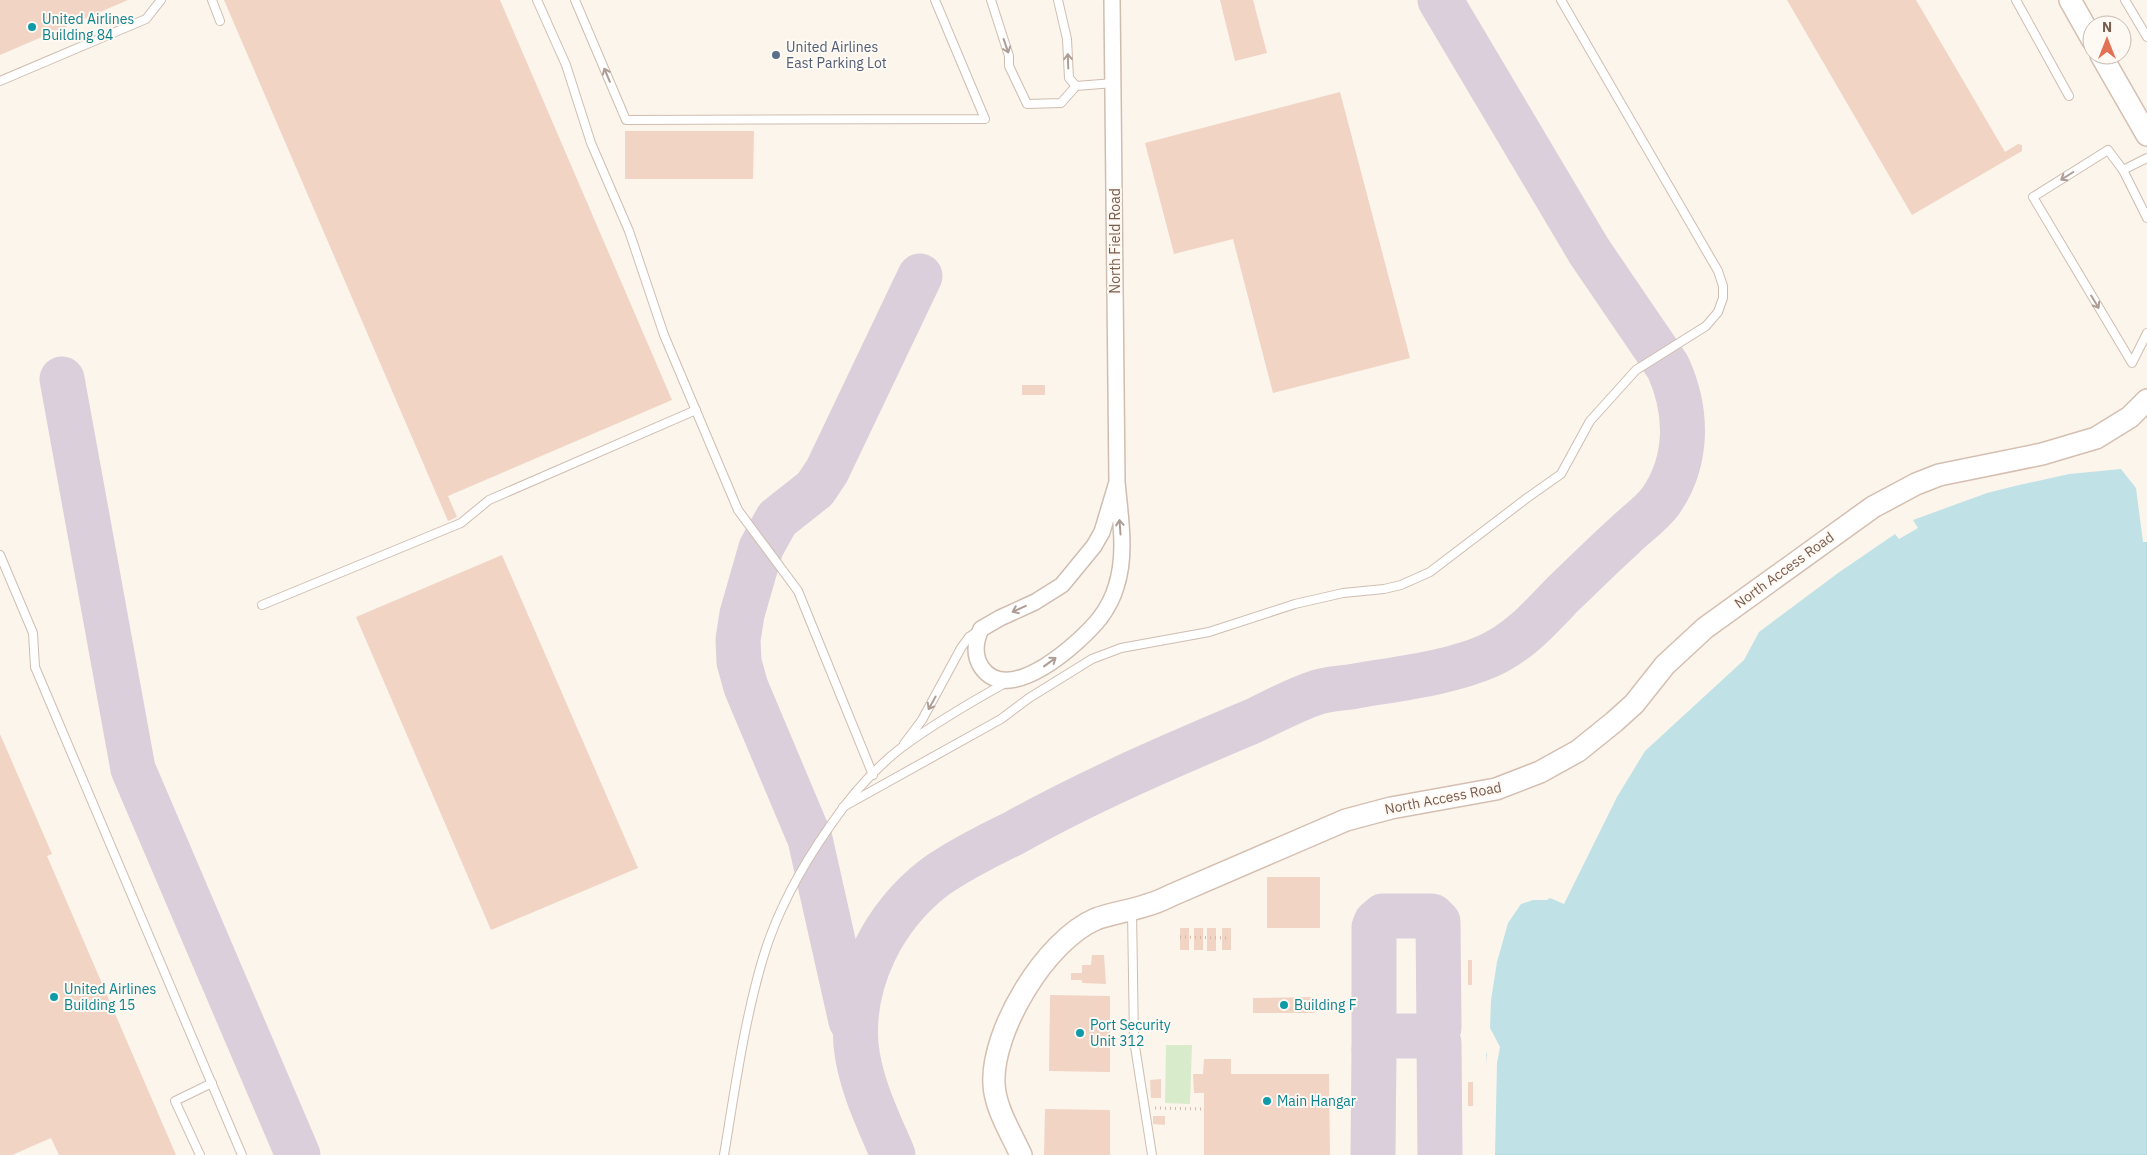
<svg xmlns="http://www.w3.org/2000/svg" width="2147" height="1155" font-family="'IBM Plex Sans',sans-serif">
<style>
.green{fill:#d8ebca}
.water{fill:#c0e2e6;stroke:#a6d2d8}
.pier{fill:#fcf5ec}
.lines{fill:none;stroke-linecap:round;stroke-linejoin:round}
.taxiway{stroke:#dacfda;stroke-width:45}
.building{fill:#f1d4c4}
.lane-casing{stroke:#cfbdb0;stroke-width:10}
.street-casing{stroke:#cfbdb0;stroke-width:18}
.secondary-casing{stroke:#d5bfb1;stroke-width:24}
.path{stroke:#d7b7a6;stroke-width:3;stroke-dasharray:1 4;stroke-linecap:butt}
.lane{stroke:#fff;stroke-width:8}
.street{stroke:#fff;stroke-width:15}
.secondary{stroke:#fff;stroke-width:21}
.oneway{stroke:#ae9d95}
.culture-dot{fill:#0f9aa8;stroke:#fff9f3;stroke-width:2}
.service-dot{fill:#5c6f8a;stroke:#fff9f3;stroke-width:2}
.labels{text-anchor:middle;stroke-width:4;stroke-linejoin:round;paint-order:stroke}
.culture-label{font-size:14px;fill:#0d838f;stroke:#fff9f3;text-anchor:start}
.service-label{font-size:14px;fill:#4e5e75;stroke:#fff9f3;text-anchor:start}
.street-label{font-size:14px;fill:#785c4e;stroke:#fff9f3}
</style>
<rect width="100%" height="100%" fill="#fcf5ec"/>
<!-- green -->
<polygon class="green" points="1166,1045 1192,1045 1190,1104 1165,1103"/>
<!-- water -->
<polygon class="water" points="2133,457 2134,471 2147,469 2147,1155 1487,1155 1487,930 1515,894 1545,895 1680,679 1937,495"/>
<!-- pier -->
<polygon class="pier" points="2132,454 2135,456 2136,468 2147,467 2147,542 2143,542 2136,488 2121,469 2069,474 2019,485 1987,493 1913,520 1918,528 1899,539 1895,534 1838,573 1759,632 1744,660 1645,751 1617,797 1564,904 1550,898 1547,900 1533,900 1521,904 1508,923 1497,962 1491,1000 1490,1028 1500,1047 1497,1063 1495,1155 1484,1155 1485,1077 1487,1054 1480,1038 1485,929 1490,917 1514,892 1526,888 1531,890 1533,888 1544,892 1626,754 1678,677 1718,640 1889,520 1936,493 1981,479"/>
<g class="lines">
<!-- taxiway -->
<g class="taxiway">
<polyline points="62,379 133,769 298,1155"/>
<polyline points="851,1021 810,839 746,687 739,662 738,640 742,614 761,548 777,519 815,489 827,471 920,276"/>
<polyline points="1374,1050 1374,927 1376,922 1383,916 1432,916 1438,922 1439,1028 1437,1032 1429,1036"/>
<path d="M893,1155C878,1120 860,1084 856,1045C851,980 884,916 935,877C959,860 987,846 1014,833C1046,815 1078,799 1112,783C1158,761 1206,741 1253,721C1274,711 1296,699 1318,692C1328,689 1339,688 1350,687C1394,679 1447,674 1488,656C1518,643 1540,618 1562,595C1582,576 1602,556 1623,537C1635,525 1650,515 1660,502C1689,461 1688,411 1668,367L1589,251L1440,0"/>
<path d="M1373,1155L1374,1050C1375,1042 1379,1038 1387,1036H1429L1439,1043L1440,1155"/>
</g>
</g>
<!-- building -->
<g class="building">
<polygon points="0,0 128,0 0,55"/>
<polygon points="224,0 500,0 672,400 448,496 457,517 448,521"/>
<polygon points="1220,0 1253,0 1267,53 1235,61"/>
<polygon points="1787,0 1916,0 2005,152 2018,144 2022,145 2022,151 1912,215"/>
<polygon points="1340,92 1410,358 1273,393 1233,239 1174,254 1145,143"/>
<polygon points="625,131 754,131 753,179 625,179"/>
<rect x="1022" y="385" width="23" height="10"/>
<polygon points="502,555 638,868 491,930 356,617"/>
<polygon points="0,734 52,854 47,856 176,1155 59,1155 51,1138 12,1155 0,1155"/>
<rect x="1267" y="877" width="53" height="51"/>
<rect x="1180" y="928" width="9" height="22"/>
<rect x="1194" y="928" width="9" height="22"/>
<rect x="1207" y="928" width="9" height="23"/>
<rect x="1222" y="928" width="9" height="22"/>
<polygon points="1092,955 1104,955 1106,984 1082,983 1082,980 1071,980 1071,973 1082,973 1082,965 1091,965"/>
<rect x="1468" y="960" width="4" height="25"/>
<polygon points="1050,995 1110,996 1110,1072 1049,1071"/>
<polygon points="1315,997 1315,1013 1253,1013 1253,998"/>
<polygon points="1204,1059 1231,1059 1231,1074 1329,1074 1330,1155 1204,1155 1204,1093 1194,1093 1193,1074 1203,1074"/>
<polygon points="1161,1079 1161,1098 1151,1098 1150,1080"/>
<rect x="1468" y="1082" width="5" height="24"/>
<polygon points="1045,1109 1110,1110 1110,1155 1044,1155"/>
<polygon points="1153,1116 1165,1116 1165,1125 1153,1124"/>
</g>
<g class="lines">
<defs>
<g id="lane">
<polyline points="212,0 220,21"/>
<polyline points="537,0 566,65 591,143 629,231 664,335 738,510 798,591 873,775"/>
<polyline points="575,0 626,120 985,119 935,0"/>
<polyline points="991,0 1009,56 1009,66 1027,104 1061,103 1076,86"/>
<polyline points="1058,0 1067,39 1069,78 1076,86 1114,83"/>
<polyline points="2016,0 2069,96"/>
<polyline points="2125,0 2147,37"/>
<polyline points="0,81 146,19 161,0"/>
<polyline points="2147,158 2123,170 2108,150 2033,197 2132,363 2147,333"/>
<polyline points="2123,170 2147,218"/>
<polyline points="0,555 33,633 35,667 242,1155"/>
<polyline points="262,605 461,523 489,500 696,410"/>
<polyline points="904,744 922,720 961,648 969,637 978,631"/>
<polyline points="843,807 1001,719 1029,698 1092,659 1121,648 1209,632 1295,604 1343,593 1384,589 1401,585 1430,572 1527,498 1561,474 1590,421 1636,370 1706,326 1718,312 1723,298 1723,286 1718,271 1561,0"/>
<polyline points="1132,911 1134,1040 1152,1155"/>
<polyline points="200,1155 175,1101 212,1083"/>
<path d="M724,1155C735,1089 744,1022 763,958C777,911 802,866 830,826C849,798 874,769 901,748C935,723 971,702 1007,682"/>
</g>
<path id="street" d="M1112,0L1117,482C1120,516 1127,554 1116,587C1113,597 1106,610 1100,618C1081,642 1010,707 982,668C973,655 975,642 981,629L1000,618L1035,602L1062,585L1094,546L1102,532L1117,482"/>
<g id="secondary">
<polyline points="2070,0 2092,39"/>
<polyline points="2101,55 2147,135"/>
<path d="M1021,1155C1011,1133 995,1108 994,1084C991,1031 1046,940 1096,919C1112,913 1130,911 1147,905C1155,903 1164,899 1172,895L1346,820L1391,808L1496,789L1540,772L1578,751L1614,722L1634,704L1665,665L1705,628L1873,507L1916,484L1939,475L2042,454L2096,438L2130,417L2147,400"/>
</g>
</defs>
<!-- lane casing -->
<use href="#lane" class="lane-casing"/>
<!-- street casing -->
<use href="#street" class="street-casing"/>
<!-- secondary casing -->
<use href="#secondary" class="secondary-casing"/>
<!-- path -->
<g class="path">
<polyline points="1180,937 1227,938"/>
<polyline points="1155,1108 1204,1109"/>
</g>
<!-- lane -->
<use href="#lane" class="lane"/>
<!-- street -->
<use href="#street" class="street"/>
<!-- secondary -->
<use href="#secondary" class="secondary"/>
</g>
<!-- one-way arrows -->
<defs><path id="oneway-shaft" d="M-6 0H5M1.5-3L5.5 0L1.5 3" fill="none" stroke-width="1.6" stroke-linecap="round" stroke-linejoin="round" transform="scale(1.25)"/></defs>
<g class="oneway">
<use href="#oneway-shaft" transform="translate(1006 46) rotate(71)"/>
<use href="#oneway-shaft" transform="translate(1068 61) rotate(-92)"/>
<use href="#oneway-shaft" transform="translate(607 75) rotate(-113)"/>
<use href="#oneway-shaft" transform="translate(2067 176) rotate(148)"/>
<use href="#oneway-shaft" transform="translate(2095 302) rotate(59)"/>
<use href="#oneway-shaft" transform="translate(1120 527) rotate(-94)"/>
<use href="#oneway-shaft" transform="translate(1019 609) rotate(156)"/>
<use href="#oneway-shaft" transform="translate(1050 662) rotate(-36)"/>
<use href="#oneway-shaft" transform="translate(932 703) rotate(119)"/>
</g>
<!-- markers -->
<g class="culture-dot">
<circle cx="32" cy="27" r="5"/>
<circle cx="54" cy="997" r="5"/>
<circle cx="1284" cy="1005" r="5"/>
<circle cx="1080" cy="1033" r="5"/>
<circle cx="1267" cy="1101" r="5"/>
</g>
<circle class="service-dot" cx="776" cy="55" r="5"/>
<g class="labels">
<!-- culture labels -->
<g class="culture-label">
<text x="42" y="24">United Airlines<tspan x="42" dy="16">Building 84</tspan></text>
<text x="64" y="994">United Airlines<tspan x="64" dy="16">Building 15</tspan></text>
<text x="1294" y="1010">Building F</text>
<text x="1090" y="1030">Port Security<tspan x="1090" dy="16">Unit 312</tspan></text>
<text x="1277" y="1106">Main Hangar</text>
</g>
<!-- service labels -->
<g class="service-label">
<text x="786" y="52">United Airlines<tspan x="786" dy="16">East Parking Lot</tspan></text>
</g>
<!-- street labels -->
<g class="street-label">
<text transform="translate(1115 241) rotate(-90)" y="5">North Field Road</text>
<text transform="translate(1784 570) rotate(-36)" y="5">North Access Road</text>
<text transform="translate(1443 798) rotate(-11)" y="5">North Access Road</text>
</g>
</g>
<!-- north arrow -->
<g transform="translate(2107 40)"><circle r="24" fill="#fff9f3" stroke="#c9bab1"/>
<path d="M0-4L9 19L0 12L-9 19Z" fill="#e27055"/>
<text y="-8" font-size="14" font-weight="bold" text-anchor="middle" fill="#785c4e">N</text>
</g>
</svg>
